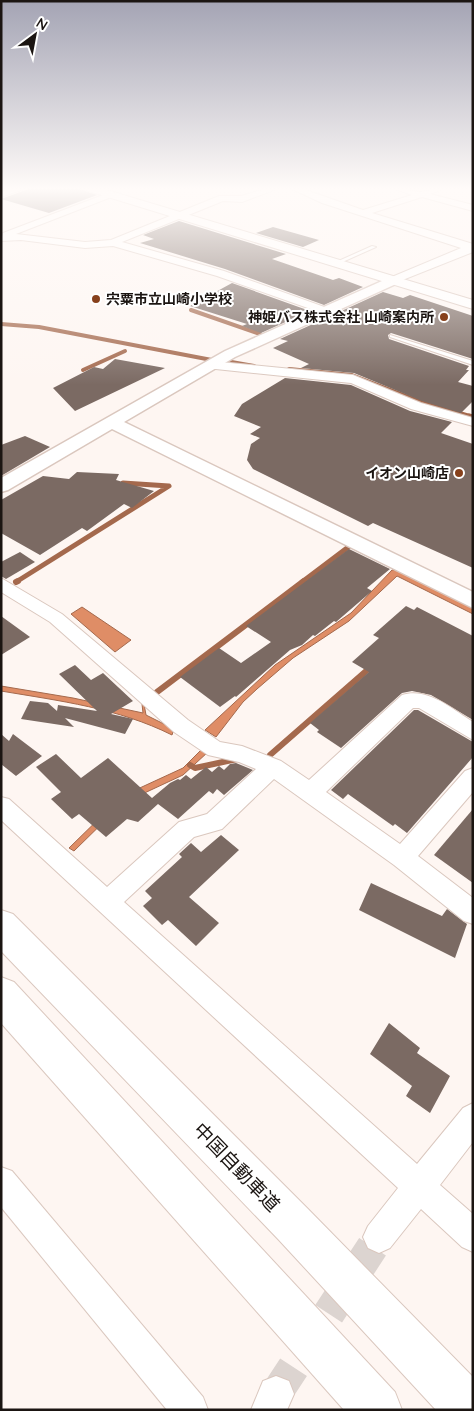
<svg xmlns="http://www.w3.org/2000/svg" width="474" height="1411" font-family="Quicksand,'Noto Sans JP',sans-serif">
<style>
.water{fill:#df8d66;stroke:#a4694d}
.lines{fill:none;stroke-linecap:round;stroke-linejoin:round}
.stream-far2{stroke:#a4694d;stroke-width:4}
.stream-far1{stroke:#a4694d;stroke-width:5}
.stream{stroke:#a4694d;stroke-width:6}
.building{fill:#7b6a63}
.minor-tunnel{stroke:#dcd4d0;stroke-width:32;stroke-dasharray:32 16;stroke-linecap:butt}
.service-casing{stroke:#dac7be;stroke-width:2}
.minor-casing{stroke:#dac7be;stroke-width:2}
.tertiary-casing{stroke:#dac7be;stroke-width:3}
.primary-casing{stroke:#dac7be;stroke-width:2}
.motorway-casing{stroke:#dac7be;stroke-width:2}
.service{fill:#fff;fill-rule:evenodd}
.minor{fill:#fff;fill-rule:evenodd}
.tertiary{fill:#fff;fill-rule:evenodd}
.primary{fill:#fff;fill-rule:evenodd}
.motorway{fill:#fff;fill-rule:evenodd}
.poi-dot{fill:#87411c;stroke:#fff;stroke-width:2}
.labels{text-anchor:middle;stroke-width:4;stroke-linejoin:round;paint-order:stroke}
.far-poi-label{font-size:14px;font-weight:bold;fill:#1b1512;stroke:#fff;text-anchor:end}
.near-street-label{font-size:19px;fill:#1b1512;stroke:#fff}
</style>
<rect width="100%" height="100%" fill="#fef6f2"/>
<!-- water -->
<g class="water">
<polygon points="400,569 473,609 473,614 397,576 349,621 293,658 257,689 243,702 216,737 205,730 275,665 351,613 392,570"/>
<polygon points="82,607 131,640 115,652 71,614"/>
<path d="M1,686L73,698L143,713L142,704H144L146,715L174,729L172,735C118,708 60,701 1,691Z"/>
<polygon points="202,749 208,752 183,775 123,803 74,851 69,848 111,807 131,792 183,768"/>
</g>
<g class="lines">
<!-- stream-far2 -->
<g class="stream-far2">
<polyline points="191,310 260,334"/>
<polyline points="1,324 39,327 217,361"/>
<polyline points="220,360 254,366"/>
<polyline points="289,369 352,375 419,401 473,417"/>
<polyline points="83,370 125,351"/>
</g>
<!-- stream-far1 -->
<g class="stream-far1">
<polyline points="469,416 473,417"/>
<polyline points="16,582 169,486 123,483"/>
<polyline points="302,582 351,545"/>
</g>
<!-- stream -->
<g class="stream">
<polyline points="16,582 18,581"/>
<polyline points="157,692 304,581"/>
<polyline points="270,755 373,665"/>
<polyline points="190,765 195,768 237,759"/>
</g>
</g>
<!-- building -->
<g class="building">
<polygon points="31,188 77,188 97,195 49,213 1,199"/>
<polygon points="179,221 286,254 272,259 333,280 339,278 363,287 324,305 225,269 140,243 154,239 143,235"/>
<polygon points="273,227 319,240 303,247 256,233"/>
<polygon points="232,283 310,311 261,333 242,326 247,324 190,306"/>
<polygon points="383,292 403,298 410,295 473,316 473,359 391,333 388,335 389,339 469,366 466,370 469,370 458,382 473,386 473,401 461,413 422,401 354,373 301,368 309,364 273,348 288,341 280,339"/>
<polygon points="115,359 165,368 75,411 53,388 94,367 103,369"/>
<polygon points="285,378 351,385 410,411 452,422 441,433 473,444 473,568 373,523 368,526 253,469 247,460 251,444 260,438 250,434 261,427 234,416 242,404"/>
<polygon points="25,436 50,447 1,476 1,445"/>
<polygon points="77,472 119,474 116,480 154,491 132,508 124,504 87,531 82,528 40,555 1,533 1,500 43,476 69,479"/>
<polygon points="349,549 390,569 367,588 372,591 336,622 334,621 315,636 313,635 302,645 290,650 236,697 235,696 220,707 180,677 219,648 241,663 271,642 246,626"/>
<polygon points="20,552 35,562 6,579 1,576 1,562"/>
<polygon points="406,606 414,610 417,607 473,636 473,720 431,695 412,691 402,693 341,748 317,732 319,730 310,723 369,672 352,662 379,638 373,635"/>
<polygon points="1,616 30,637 1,655"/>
<polygon points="75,665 91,680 103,673 133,701 111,714 133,719 125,734 65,718 74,727 21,719 30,701 48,703 57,711 58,705 97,711 59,674"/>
<polygon points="414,710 418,710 473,742 473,757 407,833 395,824 393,826 348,794 343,799 331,790"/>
<polygon points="1,734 9,741 13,734 42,756 16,776 1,764"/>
<polygon points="56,754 81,778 108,758 152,798 170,783 178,779 180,780 186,775 191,779 206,767 212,772 219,766 224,770 230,764 236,763 253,770 224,795 217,789 213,794 209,791 178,819 158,804 138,822 127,819 106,837 79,814 72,819 51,799 61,792 36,767"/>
<polygon points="473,809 473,883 434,855"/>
<polygon points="221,835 239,850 189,897 219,923 196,946 168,920 162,925 143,906 152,898 145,891 182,857 179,854 191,843 201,852"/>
<polygon points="371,883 442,916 447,909 467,924 455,958 359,910"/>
<polygon points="389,1023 420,1048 417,1053 450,1076 430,1113 406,1096 412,1086 370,1054"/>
</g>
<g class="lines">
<!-- minor-tunnel -->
<polyline class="minor-tunnel" points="276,1394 379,1237"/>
<defs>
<g id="service">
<polygon points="372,246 376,247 338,264 334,263"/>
<polygon points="390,335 473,361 473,365 390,337"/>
</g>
<g id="minor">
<polygon points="16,188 27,188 1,197 1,192"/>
<polygon points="268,188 279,188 242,202 223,201 122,242 224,271 330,309 330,313 322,313 217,276 113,246 85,248 21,240 1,241 3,233 111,192 114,192 114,196 16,234 85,242 111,240 219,196 241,196"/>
<path d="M290,188H300L363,210L412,195L393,188C403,188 412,192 421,192C429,191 436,188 445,188L430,194L473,205V211L422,197L372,213L473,244V252L395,283H387V279L461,248L322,203Z"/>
<polygon points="210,361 353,375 421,403 473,418 473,426 411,409 351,383 206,368 204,365"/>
<path d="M1,578L62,614L188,720L220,742L242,746L281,761L309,780L402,695C428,687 452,709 473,722V740L419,708H413L326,792L400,844L465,771L473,768V792L418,856L473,898V924L464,921L394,865L274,779L222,829L194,837L124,902L417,1164L463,1108L473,1103V1142L440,1185L473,1214V1252L462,1247L421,1209L390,1248L379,1253L368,1248L363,1237L368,1226L398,1188L1,820V797L9,799L107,887L179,822L207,814L256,769L239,762L208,755L174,732L50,622L1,592Z"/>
<polygon points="1,1167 12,1171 203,1397 208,1410 167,1410 1,1207"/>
<polygon points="276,1376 289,1381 294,1394 287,1410 251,1410 263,1381"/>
</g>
<polygon id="tertiary" points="391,277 396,278 397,281 396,284 235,357 124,422 473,592 473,608 112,429 8,490 1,492 1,478 225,351"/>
<polygon id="primary" points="83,188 100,188 473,300 473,309 85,190"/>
<g id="motorway">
<polygon points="1,910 13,914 308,1209 473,1377 473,1410 436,1410 278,1239 1,951"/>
<polygon points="1,977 14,982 395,1392 402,1410 344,1410 1,1023"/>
</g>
</defs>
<!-- service casing -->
<use href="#service" class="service-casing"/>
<!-- minor casing -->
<use href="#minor" class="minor-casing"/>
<!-- tertiary casing -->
<use href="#tertiary" class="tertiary-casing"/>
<!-- primary casing -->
<use href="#primary" class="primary-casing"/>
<!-- motorway casing -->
<use href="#motorway" class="motorway-casing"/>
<!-- service -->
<use href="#service" class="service"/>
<!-- minor -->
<use href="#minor" class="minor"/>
<!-- tertiary -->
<use href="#tertiary" class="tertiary"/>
<!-- primary -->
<use href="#primary" class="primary"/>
<!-- motorway -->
<use href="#motorway" class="motorway"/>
</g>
<!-- sky -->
<linearGradient id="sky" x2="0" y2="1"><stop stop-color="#a4a4b4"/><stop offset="0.49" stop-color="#fffbf9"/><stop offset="1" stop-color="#fffbf9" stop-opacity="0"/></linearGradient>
<rect width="474" height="385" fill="url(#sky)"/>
<!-- markers -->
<g class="poi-dot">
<circle cx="96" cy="299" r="5"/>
<circle cx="444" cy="317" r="5"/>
<circle cx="459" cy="473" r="5"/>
</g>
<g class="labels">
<!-- far-poi labels -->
<g class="far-poi-label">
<text x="106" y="304" text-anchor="start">宍粟市立山崎小学校</text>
<text x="434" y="322">神姫バス株式会社 山崎案内所</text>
<text x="449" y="478">イオン山崎店</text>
</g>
<!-- near-street labels -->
<g class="near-street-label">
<text transform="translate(237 1167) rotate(46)" y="7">中国自動車道</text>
</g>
</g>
<!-- border -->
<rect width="474" height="1411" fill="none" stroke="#1b1512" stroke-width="5"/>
<!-- north arrow -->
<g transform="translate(35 35) rotate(32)" stroke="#ffffff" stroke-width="4" paint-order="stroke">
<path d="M0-4L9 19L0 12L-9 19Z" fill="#1b1512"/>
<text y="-8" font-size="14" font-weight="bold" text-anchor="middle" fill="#1b1512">N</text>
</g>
</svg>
